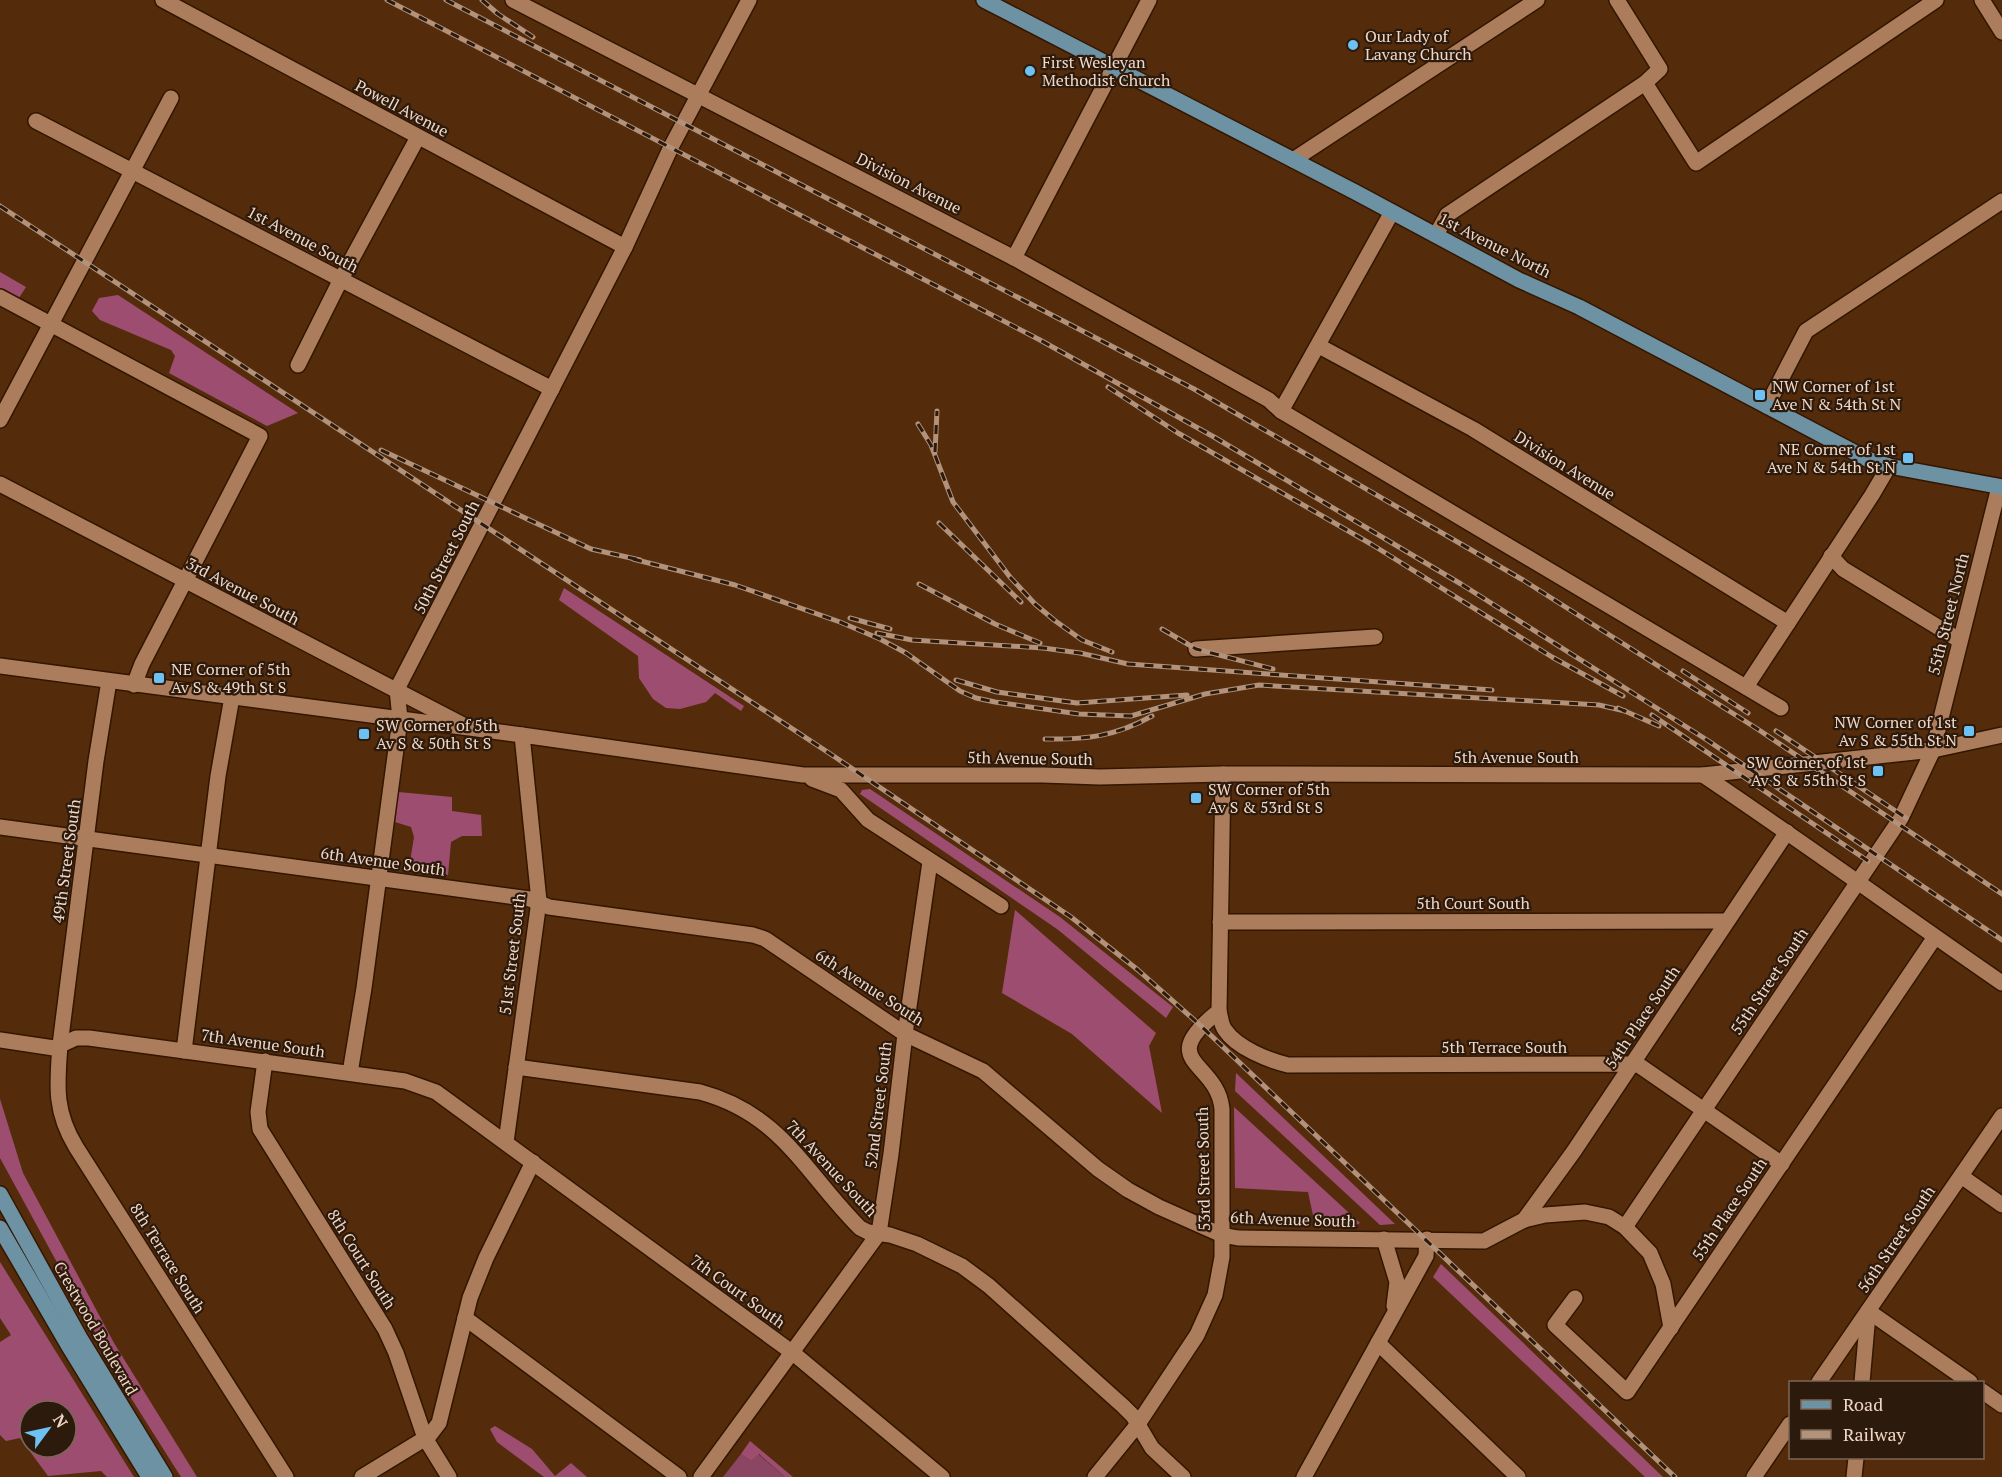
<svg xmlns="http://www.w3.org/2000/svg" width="2002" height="1477" font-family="'PT Serif',serif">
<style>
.green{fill:#8a4662}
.forest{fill:#9d4e70;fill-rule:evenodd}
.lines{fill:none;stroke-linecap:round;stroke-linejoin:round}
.minor-casing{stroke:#331600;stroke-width:18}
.major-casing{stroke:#331600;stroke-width:18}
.minor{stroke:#ac7d5d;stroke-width:15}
.major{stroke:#6c92a3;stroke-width:15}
.rail-casing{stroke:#b2927b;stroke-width:5}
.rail{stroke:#2c1a0d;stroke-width:3;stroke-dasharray:9;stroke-linecap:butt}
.poi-dot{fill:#6dc2f3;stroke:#2c1a0d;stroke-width:2}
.labels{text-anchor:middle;stroke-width:4.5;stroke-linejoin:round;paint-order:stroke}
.poi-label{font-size:16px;fill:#f1d7c6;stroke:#2c1a0d;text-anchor:start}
.street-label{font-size:16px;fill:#f1d7c6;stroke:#2c1a0d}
</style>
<rect width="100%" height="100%" fill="#542c0b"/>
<!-- green -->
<polygon class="green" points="741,1454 751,1461 758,1454 785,1477 723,1477"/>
<!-- forest -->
<g class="forest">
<polygon points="0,272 26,287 19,298 0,288"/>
<polygon points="118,295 298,413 267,426 169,373 175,356 171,350 100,320 92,311 99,298"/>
<polygon points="564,588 744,706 741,711 715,693 706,702 680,709 666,708 653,699 639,678 638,656 559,600"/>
<polygon points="870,789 1060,917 1173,1007 1166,1018 1057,929 860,794 862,790"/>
<polygon points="398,792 452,797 452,811 481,815 482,836 462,836 451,842 448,875 409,868 414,837 411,827 395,822"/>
<polygon points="1015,910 1156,1033 1149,1046 1162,1113 1072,1034 1002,993"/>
<polygon points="1236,1073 1395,1224 1380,1225 1235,1091"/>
<polygon points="0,1099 23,1173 114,1343 197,1477 181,1477 131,1398 0,1158"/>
<polygon points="1234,1107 1360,1223 1354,1226 1314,1220 1308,1192 1235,1188"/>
<path d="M0,1262L134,1477H107L101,1471L48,1476L20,1438L6,1441L0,1435V1342L11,1335L0,1318ZM30,1411H66V1447H30Z"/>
<polygon points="1441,1264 1663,1477 1645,1477 1433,1277"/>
<polygon points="495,1426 532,1449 555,1476 571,1463 587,1477 544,1477 497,1442 490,1429"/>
<polygon points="750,1441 793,1477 785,1477 759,1454 751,1461 741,1454"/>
</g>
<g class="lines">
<defs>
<g id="minor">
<polyline points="163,0 625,247"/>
<polyline points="513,0 1014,258 1269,400 1281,411 1781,708"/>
<polyline points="1982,0 2002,32"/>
<polyline points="1645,83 1696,163 1936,0"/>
<polyline points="36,121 552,389"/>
<polyline points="1293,160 1537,0"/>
<polyline points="1436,235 1447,215 1645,83 1660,69 1617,0"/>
<polyline points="1014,258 1149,0"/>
<polyline points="0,297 260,436 142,664 134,685"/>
<polyline points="1319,346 1473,429 1788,623"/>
<polyline points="298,365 341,279 418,137"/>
<polyline points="1767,406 1806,331 2002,201"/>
<polyline points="1281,411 1392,212"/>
<polyline points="0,420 171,98"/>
<polyline points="0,484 463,725"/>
<polyline points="1831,556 1843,569 1959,640"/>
<polyline points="1196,649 1375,637"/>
<polyline points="0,666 522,735 803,775 1043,775 1100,777 1223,774 1703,775 1933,750 2002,735"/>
<path d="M109,681L96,761L60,1045C57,1085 54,1111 76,1147L286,1477"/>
<polyline points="1746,687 1872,495 1889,466"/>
<path d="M1703,775C1804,843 1902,914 2002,983"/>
<polyline points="812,779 841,790 868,820 1001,906"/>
<polyline points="0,827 530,899 549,907 753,935 765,939 905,1034 983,1071 1098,1169 1128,1190 1159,1207 1222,1235 1238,1238 1484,1241 1524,1220 1545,1215 1585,1212 1609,1217 1625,1227 1650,1253 1663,1284 1671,1328"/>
<polyline points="1220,922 1727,921"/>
<path d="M1219,1011C1221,1018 1221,1025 1225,1030C1237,1048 1268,1060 1288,1065L1631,1064L1640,1066L1782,1164"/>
<polyline points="0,1040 54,1048 76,1038 89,1038 405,1081 436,1092 793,1353 942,1477"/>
<polyline points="184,1051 218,776 232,697"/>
<polyline points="265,1061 258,1112 260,1129 385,1329 396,1353 425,1438 449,1477"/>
<path d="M516,1067L700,1092C782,1114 805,1173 860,1228L868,1232L890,1235L917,1244L962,1266L989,1286L1123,1406L1133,1416L1152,1448L1183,1477"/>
<polyline points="350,1073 364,988 400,719 397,689 625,247 671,147 749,0"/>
<polyline points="506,1142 539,901 522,735"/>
<polyline points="1961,1176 2002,1205"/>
<polyline points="1524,1220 1574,1151 1787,832"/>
<polyline points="1625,1227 1901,818 1933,750 1999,487"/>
<polyline points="1384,1239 1397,1282 1394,1306"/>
<polyline points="1575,1298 1555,1325 1627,1392 1935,937"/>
<polyline points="1868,1311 1970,1382"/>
<polyline points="465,1318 679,1477"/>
<polyline points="1378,1343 1518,1477"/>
<polyline points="1819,1382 2002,1116"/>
<polyline points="1862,1382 1868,1314"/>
<polyline points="1982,1391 2002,1405"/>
<polyline points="362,1477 429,1436 439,1423 470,1298 486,1258 533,1162"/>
<polyline points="701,1477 879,1233 891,1154 905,1034 930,862"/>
<path d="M1095,1477L1138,1424L1197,1335L1215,1295L1222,1257V1109C1217,1060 1153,1063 1219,1011L1223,774"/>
<polyline points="1304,1477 1426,1256 1427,1239"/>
<polyline points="1754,1477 1790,1424"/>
<polyline points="1854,1477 1856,1458"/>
</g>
<g id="major">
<polyline points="984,0 1357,193 1519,280 1579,307 1867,459 1889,466 2002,487"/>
<polyline points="0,1194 80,1338 165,1477"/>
<polyline points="0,1228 68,1345 149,1477"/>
</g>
</defs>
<!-- minor casing -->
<use href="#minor" class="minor-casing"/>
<!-- major casing -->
<use href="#major" class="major-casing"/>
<!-- minor -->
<use href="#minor" class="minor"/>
<!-- major -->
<use href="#major" class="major"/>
<defs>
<g id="rail">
<polyline points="387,0 1040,340 1214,437 1461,584 1707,740 2002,940"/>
<polyline points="446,0 1194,389 1523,580 1759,730 2002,894"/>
<polyline points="482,0 498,14 533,37"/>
<polyline points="0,206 835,757 1071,917 1138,970 1201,1026 1675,1477"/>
<polyline points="1108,387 1178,433 1371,544 1552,657 1623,696"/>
<polyline points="918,424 931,445 953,502 1010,577 1035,604 1054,620 1082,640 1112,652"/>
<polyline points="381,450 591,549 640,560"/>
<polyline points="935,452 937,411"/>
<polyline points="939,523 1021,602"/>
<polyline points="633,559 735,585 840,622 880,639 906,653 960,691 976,698 995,702 1079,714 1131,716 1205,694 1259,685 1599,705 1625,711"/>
<polyline points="919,584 995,624 1040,643"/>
<polyline points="850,618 890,629"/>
<polyline points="1162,629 1196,649 1273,669"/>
<polyline points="877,633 912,640 1043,648 1080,653 1128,664 1492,690"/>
<polyline points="1683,671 1748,713"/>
<polyline points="956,680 997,692 1077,703 1187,695"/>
<polyline points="1618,708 1659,726"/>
<polyline points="1652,715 1868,861"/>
<polyline points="1776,731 1906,818"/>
<path d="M1045,739C1086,740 1116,736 1152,716"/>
</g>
</defs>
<!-- rail casing -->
<use href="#rail" class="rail-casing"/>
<!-- rail -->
<use href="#rail" class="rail"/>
</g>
<!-- markers -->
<g class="poi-dot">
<circle cx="1353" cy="45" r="6"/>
<circle cx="1030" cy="71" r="6"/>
<rect x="1754" y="389" width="12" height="12" rx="3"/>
<rect x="1902" y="452" width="12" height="12" rx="3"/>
<rect x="153" y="672" width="12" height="12" rx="3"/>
<rect x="1963" y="725" width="12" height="12" rx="3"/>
<rect x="358" y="728" width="12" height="12" rx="3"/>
<rect x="1872" y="765" width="12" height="12" rx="3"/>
<rect x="1190" y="792" width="12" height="12" rx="3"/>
</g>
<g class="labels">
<!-- poi labels -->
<g class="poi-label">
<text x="1365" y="42">Our Lady of<tspan x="1365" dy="18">Lavang Church</tspan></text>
<text x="1042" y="68">First Wesleyan<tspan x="1042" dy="18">Methodist Church</tspan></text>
<text x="1772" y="392">NW Corner of 1st<tspan x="1772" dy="18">Ave N &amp; 54th St N</tspan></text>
<text x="1896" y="455" text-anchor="end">NE Corner of 1st<tspan x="1896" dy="18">Ave N &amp; 54th St N</tspan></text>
<text x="171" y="675">NE Corner of 5th<tspan x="171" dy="18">Av S &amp; 49th St S</tspan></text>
<text x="1957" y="728" text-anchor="end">NW Corner of 1st<tspan x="1957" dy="18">Av S &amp; 55th St N</tspan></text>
<text x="376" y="731">SW Corner of 5th<tspan x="376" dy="18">Av S &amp; 50th St S</tspan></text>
<text x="1866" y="768" text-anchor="end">SW Corner of 1st<tspan x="1866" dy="18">Av S &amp; 55th St S</tspan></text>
<text x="1208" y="795">SW Corner of 5th<tspan x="1208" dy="18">Av S &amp; 53rd St S</tspan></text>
</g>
<!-- street labels -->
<g class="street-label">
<text transform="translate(402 108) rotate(28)" y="6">Powell Avenue</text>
<text transform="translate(909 183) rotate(27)" y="6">Division Avenue</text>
<text transform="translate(303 239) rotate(28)" y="6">1st Avenue South</text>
<text transform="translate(1495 245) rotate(27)" y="6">1st Avenue North</text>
<text transform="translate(1565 465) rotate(32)" y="6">Division Avenue</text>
<text transform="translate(446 557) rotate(-63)" y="6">50th Street South</text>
<text transform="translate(243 591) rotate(28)" y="6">3rd Avenue South</text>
<text transform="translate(1948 614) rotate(-76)" y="6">55th Street North</text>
<text x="1516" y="763">5th Avenue South</text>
<text transform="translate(1030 758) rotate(1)" y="6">5th Avenue South</text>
<text transform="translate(66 861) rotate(-82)" y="6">49th Street South</text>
<text transform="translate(383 861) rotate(8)" y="6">6th Avenue South</text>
<text x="1473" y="909">5th Court South</text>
<text transform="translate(512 954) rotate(-83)" y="6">51st Street South</text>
<text transform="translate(1769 981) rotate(-56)" y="6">55th Street South</text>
<text transform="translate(870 987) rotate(33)" y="6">6th Avenue South</text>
<text transform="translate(1642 1017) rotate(-56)" y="6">54th Place South</text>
<text transform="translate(263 1043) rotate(8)" y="6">7th Avenue South</text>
<text x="1504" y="1053">5th Terrace South</text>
<text transform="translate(878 1105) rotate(-83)" y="6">52nd Street South</text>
<text transform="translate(832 1168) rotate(47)" y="6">7th Avenue South</text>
<text transform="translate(1203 1169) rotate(-91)" y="6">53rd Street South</text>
<text transform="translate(1729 1209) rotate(-56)" y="6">55th Place South</text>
<text transform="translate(1293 1219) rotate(2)" y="6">6th Avenue South</text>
<text transform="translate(1896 1239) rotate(-56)" y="6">56th Street South</text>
<text transform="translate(168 1258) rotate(58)" y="6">8th Terrace South</text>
<text transform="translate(362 1259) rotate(58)" y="6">8th Court South</text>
<text transform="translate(738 1291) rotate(36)" y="6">7th Court South</text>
<text transform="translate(96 1328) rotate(60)" y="6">Crestwood Boulevard</text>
</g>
</g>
<!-- legend -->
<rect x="1789" y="1381" width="195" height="78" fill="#2c1a0d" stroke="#7b6657" stroke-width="1.5"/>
<rect x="1801" y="1400" width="30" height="9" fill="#6c92a3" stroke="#7b6657" stroke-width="1.5"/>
<text x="1843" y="1411" font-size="18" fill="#f1d7c6">Road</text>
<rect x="1801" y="1430" width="30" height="9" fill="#b2927b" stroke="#7b6657" stroke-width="1.5"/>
<text x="1843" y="1441" font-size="18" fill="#f1d7c6">Railway</text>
<!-- north arrow -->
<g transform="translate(48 1429) rotate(57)"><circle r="28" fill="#2c1a0d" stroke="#7b6657" stroke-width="1.5"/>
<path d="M0-4.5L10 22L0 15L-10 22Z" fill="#6dc2f3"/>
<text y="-9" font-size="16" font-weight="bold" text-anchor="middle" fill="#f1d7c6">N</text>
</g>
</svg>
